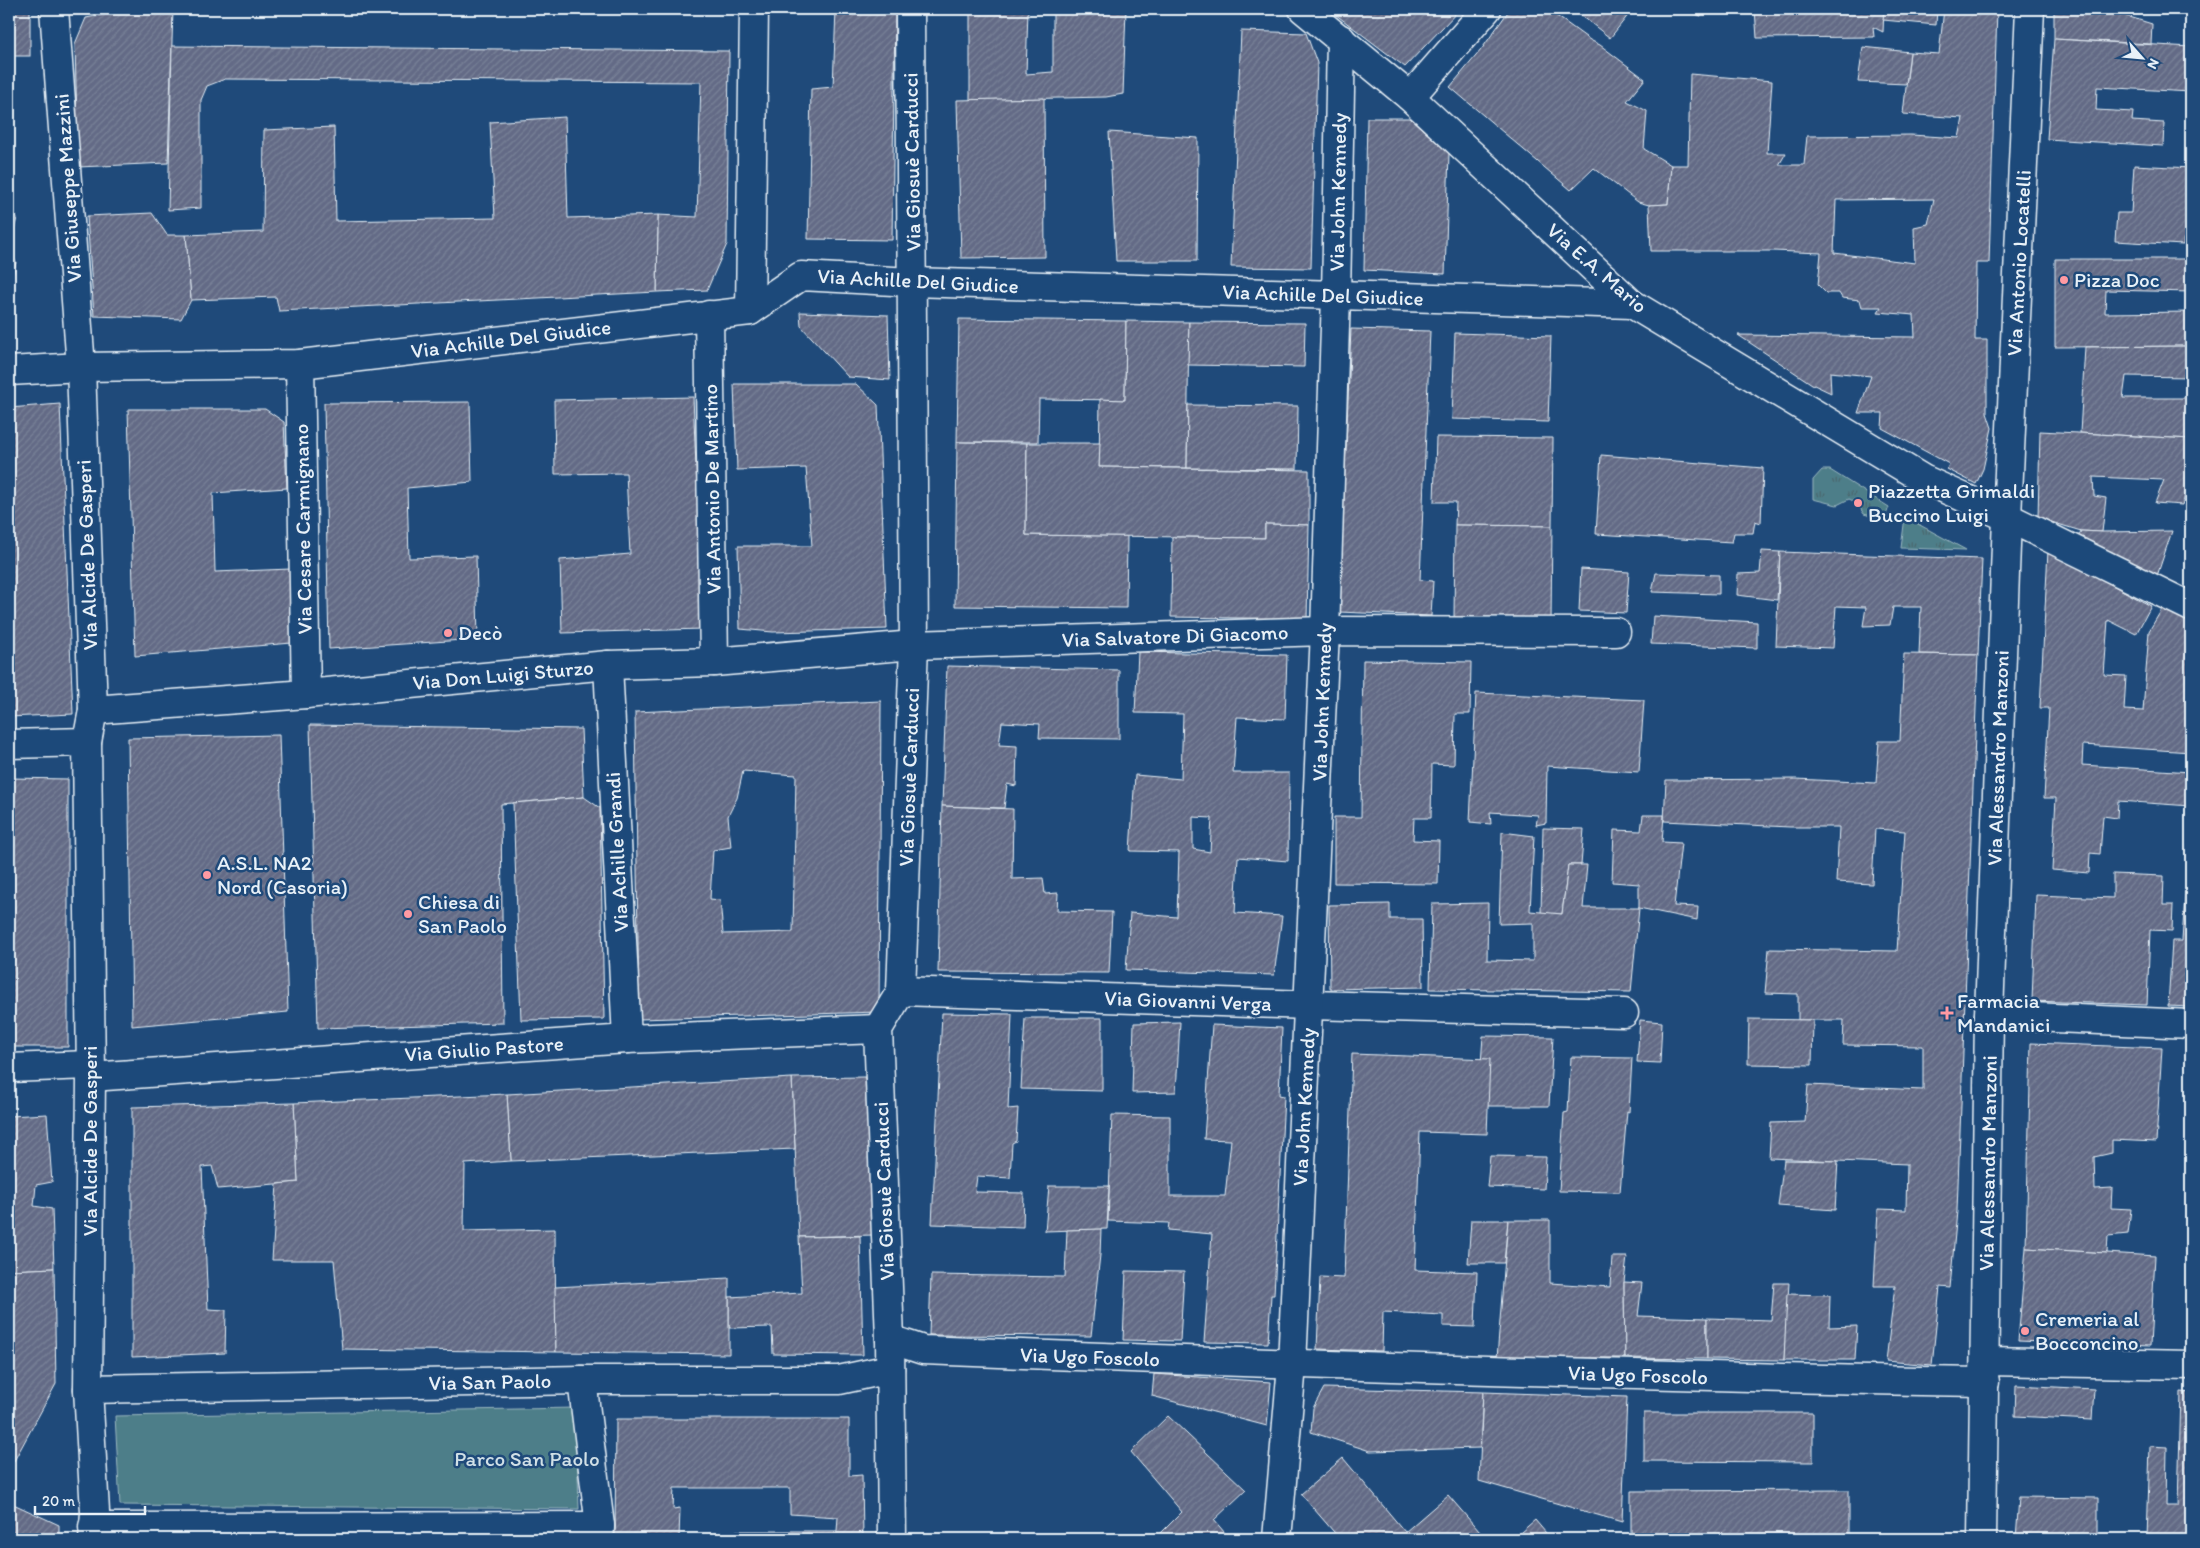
<svg xmlns="http://www.w3.org/2000/svg" width="2200" height="1548" font-family="Itim,sans-serif">
<style>
.grass{fill:url(#grass-tufts);stroke:#9bb8c0}
.park{fill:#4e7e89;stroke:#9bb8c0}
.building{fill:url(#building-hatch);stroke:#e8f1f8;fill-rule:evenodd}
.lines{fill:none;stroke-linecap:round;stroke-linejoin:round}
.street-casing{stroke:#e8f1f8;stroke-width:31}
.secondary-casing{stroke:#e8f1f8;stroke-width:31}
.street{stroke:#1f4a7a;stroke-width:28}
.secondary{stroke:#1f4a7a;stroke-width:28}
.poi-dot{fill:#ff9aa2;stroke:#1f4a7a;stroke-width:2}
.labels{text-anchor:middle;stroke-width:5;stroke-linejoin:round;paint-order:stroke}
.street-label{font-size:21px;fill:#e8f1f8;stroke:#1f4a7a}
.poi-label{font-size:21px;fill:#e8f1f8;stroke:#1f4a7a;text-anchor:start}
.park-label{font-size:21px;fill:#d1e0e7;stroke:#1f4a7a}
</style>
<defs>
<pattern id="grass-tufts" width="24" height="20" patternUnits="userSpaceOnUse" patternTransform="scale(1.25)"><rect width="24" height="20" fill="#4e7e89"/><path d="M3 7l-1-3M5 7V3M7 7l1-3M15 17l-1-3M17 17v-4M19 17l1-3" fill="none" stroke="#4a666d"/></pattern>
<pattern id="building-hatch" width="6" height="6" patternUnits="userSpaceOnUse" patternTransform="scale(1.25)"><rect width="6" height="6" fill="#636b86"/><path d="M-1 1l2-2M0 6l6-6M5 7l2-2" fill="none" stroke="#798198"/></pattern>
</defs>
<rect width="100%" height="100%" fill="#1f4a7a"/>
<filter id="ink" filterUnits="userSpaceOnUse"><feTurbulence type="fractalNoise" baseFrequency=".02" numOctaves="2"/><feDisplacementMap in="SourceGraphic" scale="10" xChannelSelector="R" yChannelSelector="G"/><feConvolveMatrix kernelMatrix="1 2 1 2 8 2 1 2 1" color-interpolation-filters="sRGB"/></filter>
<g filter="url(#ink)">
<!-- grass -->
<g class="grass">
<polygon points="1822,470 1830,470 1889,507 1884,520 1864,514 1856,502 1849,499 1837,505 1813,499 1813,480"/>
<polygon points="1905,517 1966,550 1901,548"/>
</g>
<!-- park -->
<polygon class="park" points="576,1408 579,1509 120,1505 115,1416"/>
<!-- building -->
<g class="building">
<rect x="9" y="9" width="21" height="47"/>
<polygon points="836,9 895,9 892,240 808,239 811,89 833,87"/>
<polygon points="970,9 1028,9 1026,74 1053,72 1053,9 1126,9 1123,94 1106,97 970,100"/>
<polygon points="1334,9 1460,9 1405,67 1331,11"/>
<polygon points="1510,9 1547,9 1590,40 1600,45 1645,79 1627,101 1647,111 1644,149 1671,165 1668,204 1649,205 1638,202 1594,168 1571,190 1450,87 1481,50"/>
<polygon points="1573,9 1633,9 1610,38"/>
<polygon points="1681,9 1702,9 1701,16"/>
<polygon points="1755,9 1884,9 1883,32 1873,27 1874,37 1757,38"/>
<polygon points="1884,9 1937,9 1936,25 1883,20"/>
<path d="M1944,9H1997L1989,263H1976L1975,340H1987V413L1992,428L1983,469L1976,484L1947,469L1949,464L1882,428L1883,413H1858L1871,376L1830,372L1831,393L1812,384L1738,335L1915,337L1914,315L1878,312L1881,307H1862L1860,300L1842,298L1839,293H1826L1818,285L1821,253L1773,251H1651L1649,205L1668,204L1671,165H1688L1690,74L1772,81L1767,153H1786L1779,165H1804L1807,136L1911,135L1959,138L1963,118L1903,114L1910,52L1939,54ZM1934,199L1928,224L1914,227L1915,263L1834,253L1836,200Z"/>
<polygon points="2054,9 2104,9 2152,24 2151,44 2054,39"/>
<polygon points="173,10 168,163 78,167 75,44 86,18 122,11"/>
<polygon points="1241,31 1306,33 1317,63 1311,268 1231,267"/>
<polygon points="2054,39 2191,47 2191,92 2097,87 2096,110 2133,112 2132,121 2164,123 2163,146 2047,139"/>
<polygon points="172,46 729,51 727,244 707,290 657,292 658,215 697,217 701,82 225,79 207,86 201,100 201,208 168,210"/>
<polygon points="1863,47 1910,52 1906,84 1858,82"/>
<polygon points="1044,98 1045,257 961,258 957,100"/>
<polygon points="565,117 568,218 658,215 657,292 279,311 276,297 191,300 186,235 263,232 264,130 334,127 336,221 495,218 490,122"/>
<polygon points="1367,118 1410,118 1449,153 1445,274 1364,270"/>
<polygon points="1109,132 1198,138 1197,261 1116,261"/>
<polygon points="2134,165 2191,168 2191,238 2184,238 2183,245 2115,241 2117,213 2131,213"/>
<polygon points="9,197 17,218 9,249 16,262 13,277 9,282"/>
<polygon points="152,213 167,235 186,235 191,300 181,319 94,316 87,216"/>
<polygon points="2055,259 2191,259 2191,292 2106,290 2105,313 2191,312 2191,346 2055,347"/>
<polygon points="800,312 888,315 890,380 848,377 801,326"/>
<polygon points="959,319 1126,321 1125,400 1039,399 1038,442 957,442"/>
<polygon points="1126,321 1189,322 1187,468 1099,467 1100,399 1125,400"/>
<polygon points="1189,322 1305,323 1304,367 1188,365"/>
<polygon points="1351,329 1430,331 1420,580 1433,581 1431,616 1339,612"/>
<polygon points="1455,333 1551,336 1548,422 1452,419"/>
<polygon points="2191,346 2191,377 2126,376 2123,398 2191,398 2191,439 2080,433 2085,347"/>
<polygon points="734,384 856,384 878,405 887,629 773,632 740,629 738,546 812,546 806,468 737,470"/>
<polygon points="693,397 703,629 562,633 560,560 630,554 626,473 555,474 554,400"/>
<polygon points="470,402 472,482 407,488 409,558 476,556 478,639 329,649 324,403"/>
<polygon points="60,404 73,714 9,717 9,408"/>
<polygon points="1188,405 1298,406 1297,469 1187,468"/>
<polygon points="128,409 265,409 284,422 287,488 213,493 215,572 291,569 292,643 135,656"/>
<polygon points="2040,431 2191,439 2191,478 2182,505 2155,503 2164,480 2093,477 2094,496 2106,498 2102,532 2081,531 2038,518"/>
<polygon points="1436,437 1553,438 1552,526 1455,525 1456,502 1434,502"/>
<polygon points="957,442 1027,443 1026,535 1127,536 1126,608 955,606"/>
<polygon points="1027,443 1100,443 1099,467 1309,470 1309,525 1265,524 1265,538 1026,535"/>
<polygon points="1601,455 1763,468 1761,523 1755,521 1753,533 1734,533 1732,542 1596,534"/>
<polygon points="1265,524 1309,525 1307,619 1171,617 1172,537 1265,538"/>
<polygon points="1455,525 1552,526 1551,620 1454,619"/>
<polygon points="2081,531 2102,532 2172,531 2155,582 2076,541"/>
<polygon points="2048,550 2151,606 2136,634 2108,620 2104,675 2126,676 2124,710 2143,711 2149,631 2165,604 2191,622 2191,752 2083,745 2082,765 2191,772 2191,1007 2168,1006 2172,941 2182,941 2191,806 2118,801 2117,818 2103,816 2100,854 2090,853 2089,873 2052,870 2056,798 2044,798 2049,708 2040,708"/>
<polygon points="1762,551 1780,552 1777,600 1737,595 1738,574 1760,573"/>
<polygon points="1780,552 1982,559 1978,655 1919,654 1921,607 1893,607 1890,625 1863,626 1866,607 1836,606 1833,648 1776,646"/>
<polygon points="1581,569 1629,572 1626,613 1579,611"/>
<polygon points="1656,573 1719,575 1719,594 1652,592"/>
<polygon points="1653,616 1757,622 1757,648 1651,644"/>
<path d="M1138,652L1287,655L1285,719L1237,717L1233,773H1289L1288,861L1238,857L1235,913L1282,916L1274,975L1126,970L1130,913L1177,917L1179,852L1130,851L1135,775L1181,779L1183,714L1135,713ZM1193,817L1212,818L1210,852L1193,849Z"/>
<polygon points="1904,654 1978,655 1957,1211 1950,1288 1940,1287 1932,1365 1886,1361 1895,1286 1874,1286 1878,1209 1906,1210 1907,1164 1769,1158 1771,1123 1805,1122 1808,1085 1923,1090 1923,1046 1843,1045 1844,1020 1798,1020 1798,994 1765,993 1769,949 1897,951 1905,831 1875,829 1872,884 1836,882 1839,827 1790,827 1664,821 1666,780 1796,779 1876,783 1879,741 1900,741"/>
<polygon points="1363,660 1471,662 1470,714 1455,714 1454,765 1432,764 1431,818 1414,818 1413,840 1439,841 1438,884 1334,883 1334,817 1361,817"/>
<polygon points="947,666 1119,670 1119,739 1039,738 1040,724 1002,722 999,745 1017,746 1016,786 1007,784 1004,808 942,806"/>
<polygon points="1476,693 1644,700 1639,772 1547,766 1546,823 1536,825 1538,815 1490,812 1491,824 1470,822"/>
<path d="M881,701L879,1012L639,1019L635,712ZM743,771L796,775L793,932L723,934L720,900L710,899L713,850L731,847L728,816L737,798Z"/>
<polygon points="310,725 581,729 584,797 501,804 503,1023 318,1028"/>
<polygon points="279,735 288,1012 132,1026 128,738"/>
<polygon points="9,778 68,779 68,1047 9,1047"/>
<polygon points="584,797 600,808 604,1019 521,1020 513,803"/>
<polygon points="942,806 1013,809 1012,879 1043,878 1045,894 1058,893 1057,911 1112,912 1109,973 938,972"/>
<polygon points="1643,815 1664,815 1662,842 1681,843 1674,906 1698,907 1697,920 1639,908 1639,884 1612,882 1614,830 1641,831"/>
<polygon points="1543,828 1584,829 1581,865 1568,865 1562,914 1541,913"/>
<polygon points="1502,832 1534,836 1530,911 1562,914 1568,865 1587,865 1583,908 1639,908 1631,992 1430,989 1432,904 1488,903 1487,960 1533,961 1533,923 1499,924"/>
<polygon points="2113,874 2164,876 2163,905 2173,905 2172,931 2150,930 2147,1005 2032,1001 2036,895 2113,898"/>
<polygon points="1390,904 1390,919 1422,919 1423,987 1330,989 1329,905"/>
<polygon points="942,1013 1012,1014 1008,1109 1018,1108 1016,1141 1012,1143 1010,1178 977,1176 975,1192 1024,1193 1023,1227 932,1224"/>
<polygon points="1025,1018 1102,1018 1102,1091 1021,1089"/>
<polygon points="1749,1019 1813,1020 1812,1065 1748,1064"/>
<polygon points="1640,1020 1662,1022 1660,1063 1637,1062"/>
<polygon points="1180,1022 1176,1092 1132,1093 1134,1023"/>
<polygon points="1212,1025 1282,1028 1279,1095 1284,1096 1274,1295 1271,1295 1268,1343 1204,1342 1212,1234 1168,1230 1169,1223 1108,1221 1112,1115 1170,1116 1170,1196 1225,1196 1231,1140 1204,1139"/>
<polygon points="1483,1036 1553,1037 1549,1106 1478,1106"/>
<polygon points="2031,1043 2162,1048 2156,1142 2112,1140 2112,1153 2094,1157 2095,1189 2112,1188 2111,1208 2131,1209 2128,1234 2108,1236 2107,1253 2026,1248"/>
<polygon points="1352,1054 1490,1059 1487,1134 1420,1132 1415,1270 1477,1272 1475,1327 1443,1326 1443,1315 1383,1312 1382,1351 1317,1349 1320,1277 1344,1278"/>
<polygon points="1571,1057 1632,1058 1629,1112 1627,1111 1620,1192 1559,1191 1564,1113 1568,1112"/>
<polygon points="865,1077 873,1235 799,1237 792,1078"/>
<polygon points="792,1078 795,1149 511,1161 507,1094"/>
<polygon points="507,1094 511,1161 465,1164 464,1231 555,1229 556,1352 342,1349 334,1260 272,1260 277,1184 298,1182 294,1103"/>
<polygon points="294,1103 298,1182 218,1189 212,1166 202,1167 208,1309 226,1310 225,1353 132,1357 132,1107"/>
<polygon points="47,1114 52,1182 36,1185 34,1206 52,1209 54,1268 9,1270 9,1116"/>
<polygon points="1490,1156 1546,1157 1544,1189 1487,1187"/>
<polygon points="1784,1160 1838,1161 1835,1210 1778,1206"/>
<polygon points="1049,1186 1109,1186 1107,1229 1045,1231"/>
<polygon points="1471,1220 1508,1220 1504,1263 1468,1263"/>
<polygon points="1508,1220 1550,1220 1550,1283 1610,1287 1612,1257 1627,1257 1624,1282 1625,1358 1497,1358"/>
<polygon points="1101,1229 1100,1255 1091,1336 929,1335 931,1275 1065,1277 1067,1230"/>
<polygon points="860,1236 863,1355 773,1354 772,1327 729,1328 729,1297 802,1293 799,1237"/>
<polygon points="2026,1248 2155,1256 2150,1346 2018,1341"/>
<polygon points="54,1268 56,1384 9,1470 9,1270"/>
<polygon points="1126,1271 1184,1272 1180,1341 1123,1340"/>
<polygon points="729,1278 729,1354 556,1352 555,1287"/>
<polygon points="1624,1282 1642,1283 1638,1316 1707,1318 1707,1359 1625,1358"/>
<polygon points="1774,1283 1789,1283 1784,1360 1707,1359 1707,1318 1771,1320"/>
<polygon points="1787,1294 1830,1295 1829,1327 1857,1326 1855,1360 1784,1360"/>
<polygon points="1154,1374 1271,1382 1267,1426 1152,1396"/>
<polygon points="2016,1385 2094,1389 2092,1420 2015,1416"/>
<polygon points="1324,1388 1483,1392 1480,1448 1370,1451 1311,1432 1313,1408"/>
<polygon points="1483,1392 1627,1397 1622,1522 1479,1481"/>
<polygon points="2181,1392 2191,1393 2191,1539 2147,1539 2150,1446 2167,1447 2166,1506 2178,1506"/>
<polygon points="1644,1413 1813,1413 1813,1462 1644,1461"/>
<polygon points="1168,1416 1246,1490 1214,1520 1230,1539 1155,1539 1182,1512 1131,1452"/>
<polygon points="616,1419 849,1419 849,1476 862,1475 863,1539 736,1539 736,1531 837,1531 838,1517 790,1514 790,1488 674,1488 673,1509 680,1508 679,1539 615,1539"/>
<polygon points="1343,1458 1405,1532 1448,1495 1486,1539 1340,1539 1301,1494"/>
<polygon points="1849,1490 1849,1539 1631,1539 1631,1491"/>
<polygon points="2019,1497 2098,1498 2098,1539 2016,1539"/>
<polygon points="9,1502 59,1525 59,1539 9,1539"/>
<polygon points="1535,1520 1551,1539 1513,1539"/>
</g>
<g class="lines">
<defs>
<g id="street">
<polyline points="54,9 81,367 93,710 87,742 91,1077 88,1389 95,1512 93,1539"/>
<polyline points="1303,9 1410,97 1632,304 1923,479 2007,517 2191,607"/>
<polyline points="1410,97 1487,9"/>
<polyline points="750,311 754,9"/>
<polyline points="709,315 714,662"/>
<polyline points="300,364 306,694"/>
<polyline points="9,371 81,367 300,364 750,311 801,276 912,282 1632,304"/>
<polyline points="608,665 627,1039"/>
<polyline points="93,710 306,694 608,665 714,662 914,645 1325,631 1616,632"/>
<polyline points="9,744 87,742"/>
<polyline points="901,991 1309,1005 1624,1013"/>
<polyline points="1989,1015 2191,1024"/>
<polyline points="9,1068 90,1065"/>
<polyline points="91,1077 627,1039 878,1029"/>
<path d="M890,1339L923,1350C1277,1364 1631,1376 1985,1382"/>
<polyline points="1986,1361 2191,1365"/>
<polyline points="582,1380 600,1526 599,1539"/>
<polyline points="88,1389 582,1380 839,1380 890,1369"/>
<polyline points="93,1527 600,1526"/>
<polyline points="892,1539 890,1339 878,1029 901,991 914,645 910,9"/>
<polyline points="1277,1539 1292,1365 1325,631 1336,296 1341,39"/>
</g>
<polyline id="secondary" points="1982,1539 1989,1015 2007,517 2030,9"/>
</defs>
<!-- street casing -->
<use href="#street" class="street-casing"/>
<!-- secondary casing -->
<use href="#secondary" class="secondary-casing"/>
<!-- street -->
<use href="#street" class="street"/>
<!-- secondary -->
<use href="#secondary" class="secondary"/>
</g>
</g>
<!-- markers -->
<g class="poi-dot">
<circle cx="2064" cy="280" r="5"/>
<circle cx="1858" cy="503" r="5"/>
<circle cx="448" cy="633" r="5"/>
<circle cx="207" cy="875" r="5"/>
<circle cx="408" cy="914" r="5"/>
<path d="M1944.5 1005.5h5v5h5v5h-5v5h-5v-5h-5v-5h5z"/>
<circle cx="2025" cy="1331" r="5"/>
</g>
<g class="labels">
<!-- street labels -->
<g class="street-label">
<text transform="translate(912 162) rotate(-91)" y="7">Via Giosuè Carducci</text>
<text transform="translate(68 188) rotate(-94)" y="7">Via Giuseppe Mazzini</text>
<text transform="translate(1338 192) rotate(-89)" y="7">Via John Kennedy</text>
<text transform="translate(2019 263) rotate(-87)" y="7">Via Antonio Locatelli</text>
<text transform="translate(1597 268) rotate(41)" y="7">Via E.A. Mario</text>
<text transform="translate(918 281) rotate(3)" y="7">Via Achille Del Giudice</text>
<text transform="translate(1323 295) rotate(2)" y="7">Via Achille Del Giudice</text>
<text transform="translate(511 339) rotate(-7)" y="7">Via Achille Del Giudice</text>
<text transform="translate(712 489) rotate(-91)" y="7">Via Antonio De Martino</text>
<text transform="translate(303 529) rotate(-91)" y="7">Via Cesare Carmignano</text>
<text transform="translate(87 555) rotate(-92)" y="7">Via Alcide De Gasperi</text>
<text transform="translate(1175 636) rotate(-2)" y="7">Via Salvatore Di Giacomo</text>
<text transform="translate(503 675) rotate(-5)" y="7">Via Don Luigi Sturzo</text>
<text transform="translate(1322 702) rotate(-88)" y="7">Via John Kennedy</text>
<text transform="translate(1998 758) rotate(-88)" y="7">Via Alessandro Manzoni</text>
<text transform="translate(909 777) rotate(-88)" y="7">Via Giosuè Carducci</text>
<text transform="translate(617 852) rotate(-93)" y="7">Via Achille Grandi</text>
<text transform="translate(1188 1001) rotate(2)" y="7">Via Giovanni Verga</text>
<text transform="translate(484 1049) rotate(-4)" y="7">Via Giulio Pastore</text>
<text transform="translate(1304 1107) rotate(-87)" y="7">Via John Kennedy</text>
<text transform="translate(90 1141) rotate(-90)" y="7">Via Alcide De Gasperi</text>
<text transform="translate(1988 1163) rotate(-89)" y="7">Via Alessandro Manzoni</text>
<text transform="translate(884 1191) rotate(-92)" y="7">Via Giosuè Carducci</text>
<text transform="translate(1090 1357) rotate(2)" y="7">Via Ugo Foscolo</text>
<text transform="translate(1638 1375) rotate(2)" y="7">Via Ugo Foscolo</text>
<text transform="translate(490 1382) rotate(-1)" y="7">Via San Paolo</text>
</g>
<!-- poi labels -->
<g class="poi-label">
<text x="2074" y="287">Pizza Doc</text>
<text x="1868" y="498">Piazzetta Grimaldi<tspan x="1868" dy="24">Buccino Luigi</tspan></text>
<text x="458" y="640">Decò</text>
<text x="217" y="870">A.S.L. NA2<tspan x="217" dy="24">Nord (Casoria)</tspan></text>
<text x="418" y="909">Chiesa di<tspan x="418" dy="24">San Paolo</tspan></text>
<text x="1957" y="1008">Farmacia<tspan x="1957" dy="24">Mandanici</tspan></text>
<text x="2035" y="1326">Cremeria al<tspan x="2035" dy="24">Bocconcino</tspan></text>
</g>
<!-- park labels -->
<g class="park-label">
<text x="527" y="1466">Parco San Paolo</text>
</g>
</g>
<!-- margin -->
<rect width="2200" height="1548" fill="none" stroke="#1f4a7a" stroke-width="30"/>
<rect x="15" y="15" width="2170" height="1518" fill="none" stroke="#e8f1f8" stroke-width="2" filter="url(#ink)"/>
<!-- north arrow -->
<g transform="translate(2142 58) rotate(117)" stroke="#1f4a7a" stroke-width="4" paint-order="stroke">
<path d="M0-4L9 19L0 12L-9 19Z" fill="#e8f1f8"/>
<text y="-8" font-size="14" font-weight="bold" text-anchor="middle" fill="#e8f1f8">N</text>
</g>
<!-- scale -->
<path d="M35 1506v8h110v-8" fill="none" stroke="#e8f1f8" stroke-width="2.5"/>
<text x="42" y="1506" font-size="15" fill="#e8f1f8" stroke="#1f4a7a" stroke-width="4" paint-order="stroke">20 m</text>
</svg>
